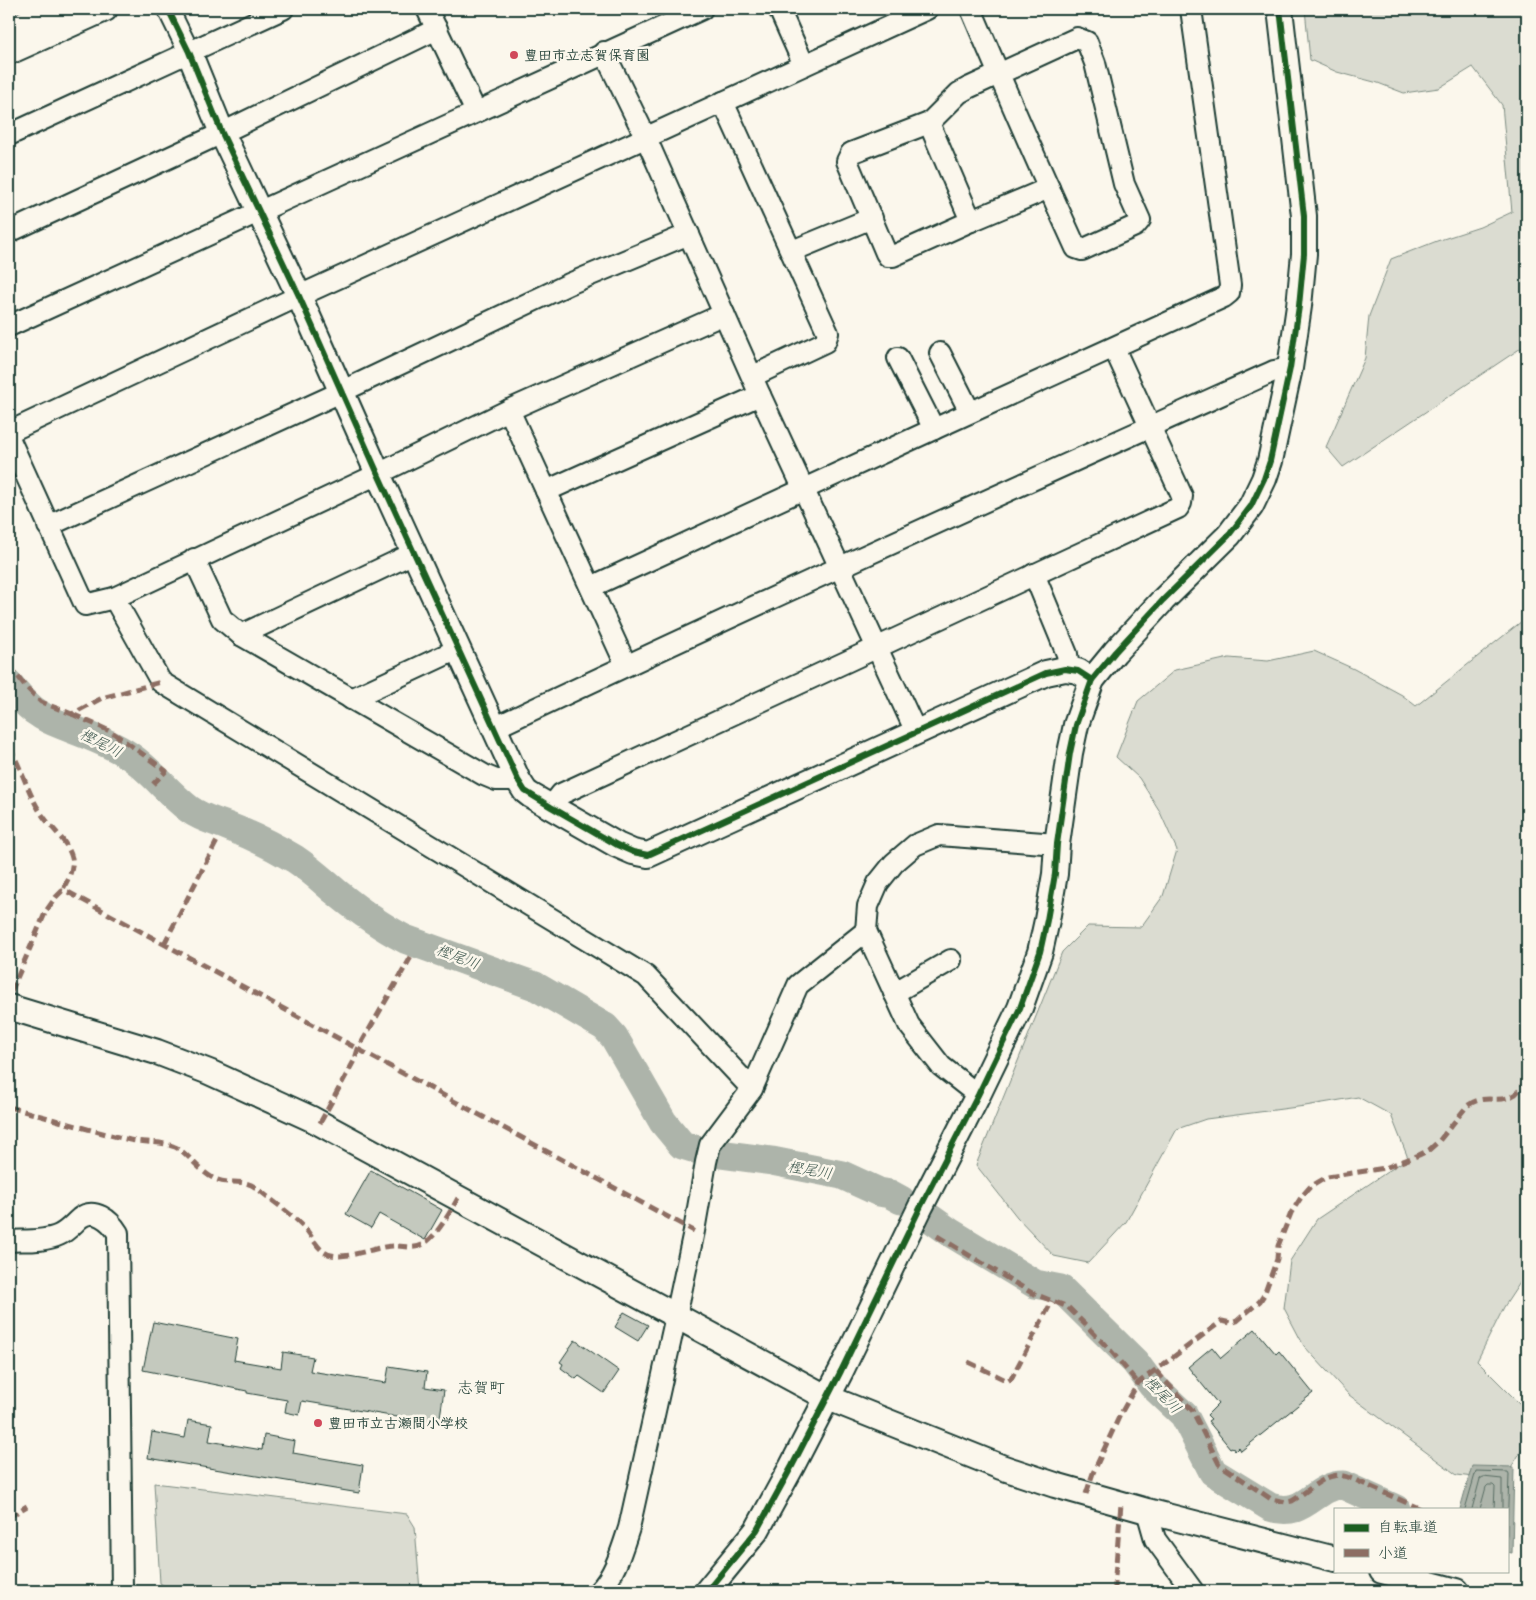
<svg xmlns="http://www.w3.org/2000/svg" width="1536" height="1600" font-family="Mali,'Klee One',sans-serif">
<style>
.green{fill:#dbdcd1;stroke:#7d8c82}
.water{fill:#adb4aa;stroke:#74847b}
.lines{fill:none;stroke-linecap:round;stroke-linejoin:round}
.shore{stroke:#586d63;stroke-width:1}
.river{stroke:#adb4aa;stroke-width:29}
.building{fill:#c4c9be;stroke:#1f3d34}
.minor-casing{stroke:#1f3d34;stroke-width:24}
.tertiary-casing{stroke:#1f3d34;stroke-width:28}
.minor{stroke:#fbf7ec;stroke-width:20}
.tertiary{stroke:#fbf7ec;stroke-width:24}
.quiet{stroke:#8d6e63;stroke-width:5;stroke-dasharray:10 5;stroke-linecap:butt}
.cycleway-casing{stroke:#fbf7ec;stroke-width:9}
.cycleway{stroke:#1b5e20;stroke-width:6}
.poi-dot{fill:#d1495b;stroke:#fbf7ec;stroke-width:2}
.labels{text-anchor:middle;stroke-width:5;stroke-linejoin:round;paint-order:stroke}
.poi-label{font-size:14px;font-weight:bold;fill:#1f3d34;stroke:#fbf7ec;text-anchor:start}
.water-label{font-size:15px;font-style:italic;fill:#425b52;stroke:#fbf7ec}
.quarter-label{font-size:16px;fill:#1f3d34;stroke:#fbf7ec}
</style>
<rect width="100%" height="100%" fill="#fbf7ec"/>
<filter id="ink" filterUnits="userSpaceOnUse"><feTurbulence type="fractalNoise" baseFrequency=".02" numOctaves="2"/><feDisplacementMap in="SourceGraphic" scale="10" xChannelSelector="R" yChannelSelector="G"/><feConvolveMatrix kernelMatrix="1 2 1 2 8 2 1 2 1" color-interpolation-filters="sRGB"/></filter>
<g filter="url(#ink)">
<!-- green -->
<g class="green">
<polygon points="1305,9 1527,9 1527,344 1343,467 1326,447 1365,358 1369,316 1391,259 1437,241 1480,227 1512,212 1502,105 1473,67 1439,88 1404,93 1378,83 1337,72 1310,60"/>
<polygon points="1527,617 1527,1272 1504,1307 1477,1361 1527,1411 1527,1442 1508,1472 1489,1479 1457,1475 1349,1395 1304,1346 1284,1308 1290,1261 1317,1219 1408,1158 1391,1115 1358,1097 1305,1106 1206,1119 1177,1129 1126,1222 1088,1263 1054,1256 1017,1217 976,1165 1062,952 1088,926 1141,927 1163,896 1177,850 1159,810 1139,778 1116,757 1138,701 1175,670 1229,658 1268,661 1314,651 1354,669 1402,695 1416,706"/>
<polygon points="154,1483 407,1514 415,1527 420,1591 172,1591 160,1583"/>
</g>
<!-- water -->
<polygon class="water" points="1472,1466 1514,1467 1512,1553 1507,1552 1507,1509 1460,1509"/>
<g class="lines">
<!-- shore -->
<g class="shore">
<polyline points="1465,1509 1476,1471 1508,1472 1509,1474 1507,1535"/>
<polyline points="1472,1509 1480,1479 1483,1477 1502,1479 1502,1509"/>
<polyline points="1480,1509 1486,1487 1488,1485 1493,1485 1495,1487 1494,1509"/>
</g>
<!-- river -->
<g class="river">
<path d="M9,684C18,694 26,706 38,713C48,721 60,724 72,729C92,737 112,744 130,756C152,771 168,793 189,809C201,818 214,821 227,826C251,835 273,846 295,859C310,869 323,881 336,892C358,910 380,926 405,939L535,986L605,1027L614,1037L663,1122L682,1145L705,1152L772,1161L842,1175L879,1192L890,1194L901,1200"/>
<path d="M930,1218L951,1233L1035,1284L1061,1289L1135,1362L1152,1385L1184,1415L1213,1472L1270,1507C1306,1519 1314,1485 1343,1485L1396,1509"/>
</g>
</g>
<!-- building -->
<g class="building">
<polygon points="371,1170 442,1210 425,1240 379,1214 371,1228 346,1214"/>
<polygon points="624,1312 648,1325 638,1341 615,1327"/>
<polygon points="153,1322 238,1339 234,1360 281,1368 283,1352 313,1357 310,1371 386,1383 389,1366 427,1372 425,1387 444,1390 439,1424 302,1401 299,1415 285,1412 287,1400 247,1393 247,1391 143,1370"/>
<polygon points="1255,1329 1276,1354 1279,1351 1313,1393 1241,1451 1239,1447 1235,1451 1232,1447 1230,1448 1208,1421 1211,1419 1207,1415 1218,1404 1188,1367 1212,1347 1221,1358"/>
<polygon points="575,1340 619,1371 604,1393 579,1376 576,1379 561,1368 563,1364 560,1362"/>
<polygon points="188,1420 212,1424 209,1441 262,1450 264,1435 295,1441 293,1453 363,1465 359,1493 148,1458 152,1432 185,1438"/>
</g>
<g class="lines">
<defs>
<g id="minor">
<polyline points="168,9 189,52"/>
<polyline points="427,9 476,112"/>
<polyline points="779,9 804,65"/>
<polyline points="604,52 646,138 760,395 916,732"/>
<polyline points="723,102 828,333 825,342 753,376"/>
<path d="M929,123L971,221L893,256H888L886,253L847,161L851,153L929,123L959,93L968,88L1077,38L1087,42L1095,63L1124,184L1140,220L1135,226L1082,250L1076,248C1040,169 1005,89 971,9"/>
<polyline points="9,135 283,9"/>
<polyline points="971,221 1049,188"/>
<polyline points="9,232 222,133 437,29"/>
<polyline points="792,251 872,218"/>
<polyline points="9,326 702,9"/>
<polyline points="940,353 970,412"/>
<polyline points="898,358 934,429"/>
<polyline points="509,410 626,665"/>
<polyline points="9,432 299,296 927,9"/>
<polyline points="9,438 85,605 114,598 378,474 509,410 724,314"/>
<polyline points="546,491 760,395"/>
<polyline points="48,526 341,392 569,284 689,234"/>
<polyline points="194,559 222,619 241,635 484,775 496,780 518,780"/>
<polyline points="1034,574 1067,654 1069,670"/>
<polyline points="591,587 934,429 1224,297 1229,293 1230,285 1191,9"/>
<polyline points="114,598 161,682 646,976 752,1089"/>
<polyline points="241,635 414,553"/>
<polyline points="351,699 458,649"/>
<path d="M494,728C753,605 1014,488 1274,371L1290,368"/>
<polyline points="551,807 561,794 1178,508 1181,503 1182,496 1114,348"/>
<polyline points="894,993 951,960"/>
<polyline points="978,1095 941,1066 909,1025 866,931 868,906 878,883 894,863 915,845 939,835 1057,844"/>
<path d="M9,1241C24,1240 44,1242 59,1235C68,1231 73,1224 80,1218C94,1207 110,1220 118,1233L122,1591"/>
<polyline points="1147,1511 1155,1539 1193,1591"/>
<path d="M599,1591C615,1575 622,1549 629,1528L676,1316L694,1231L706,1162L710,1145L752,1089L798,985L866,931"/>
</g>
<g id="tertiary">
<polyline points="9,30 55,9"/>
<polyline points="9,52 105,9"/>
<polyline points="189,52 222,133 299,296 378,474 518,780 525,791 530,795 617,845 633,852 648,855 1046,673 1065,669 1078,671 1092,680"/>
<polyline points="9,1007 157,1052 209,1072 312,1119 826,1397 1001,1467 1055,1485 1147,1511 1335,1559"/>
<polyline points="1382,1571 1457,1591"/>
<polyline points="707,1591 757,1530 792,1466 841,1371 921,1206 978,1095 1020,1008 1040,952 1047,920 1055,874 1057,844 1070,753 1076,725 1092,680 1115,652 1163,600 1229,535 1251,506 1264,479 1270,461 1290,368 1299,306 1304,254 1304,216 1280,9"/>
</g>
</defs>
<!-- minor casing -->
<use href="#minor" class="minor-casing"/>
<!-- tertiary casing -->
<use href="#tertiary" class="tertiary-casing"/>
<!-- minor -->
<use href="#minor" class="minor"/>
<!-- tertiary -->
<use href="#tertiary" class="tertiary"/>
<!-- quiet -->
<g class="quiet">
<polyline points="9,665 27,688 41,702 72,714 102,698 161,682"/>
<polyline points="72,714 112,732 166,771 153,784"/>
<path d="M9,747C22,768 28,795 43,816C53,830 68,842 72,858C74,870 67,881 62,891"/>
<polyline points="164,944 217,841"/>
<polyline points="9,1007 11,992 46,911 56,897 62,891 68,892 694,1231"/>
<path d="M9,1107C49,1118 89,1130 130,1140C144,1143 161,1141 175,1147C187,1152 198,1170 213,1178C230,1187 242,1176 259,1190C274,1202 290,1213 303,1226C312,1235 316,1249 328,1254C346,1261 373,1247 392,1246C403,1245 415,1251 425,1243C438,1234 450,1212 458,1198"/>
<polyline points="320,1123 355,1059 358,1049 411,957"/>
<polyline points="937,1236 1032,1293 1068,1307 1111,1351 1138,1383"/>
<polyline points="968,1362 1008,1381 1011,1379 1052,1301"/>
<path d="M1156,1371L1192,1410L1219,1464L1271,1499L1286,1502L1292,1501C1304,1494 1321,1478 1333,1476C1340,1474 1347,1477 1353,1479L1421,1509"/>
<path d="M1086,1494L1093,1473L1120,1415L1138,1383L1222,1321L1231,1323L1237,1321L1260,1301L1264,1295L1277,1259L1278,1246L1291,1213L1302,1196L1310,1187L1327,1177L1385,1168L1419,1155L1429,1150L1439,1141L1467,1106C1484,1093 1497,1104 1512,1096C1520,1093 1522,1084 1527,1078"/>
<polyline points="9,1517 27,1506"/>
<polyline points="1115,1591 1115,1576 1121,1504"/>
</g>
<defs>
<g id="cycleway">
<polyline points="168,9 189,52 222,133 299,296 378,474 518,780 525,791 551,807 617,845 633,852 648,855 1046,673 1065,669 1078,671 1092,680"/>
<polyline points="707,1591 757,1530 792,1466 841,1371 921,1206 978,1095 1020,1008 1040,952 1047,920 1055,874 1057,844 1070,753 1076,725 1092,680 1115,652 1163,600 1229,535 1251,506 1264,479 1270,461 1290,368 1299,306 1304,254 1304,216 1280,9"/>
</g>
</defs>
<!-- cycleway casing -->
<use href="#cycleway" class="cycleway-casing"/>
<!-- cycleway -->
<use href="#cycleway" class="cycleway"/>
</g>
</g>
<!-- markers -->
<g class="poi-dot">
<circle cx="514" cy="55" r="5"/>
<circle cx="318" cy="1423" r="5"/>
</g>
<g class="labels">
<!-- poi labels -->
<g class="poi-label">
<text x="524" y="60">豊田市立志賀保育園</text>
<text x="328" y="1428">豊田市立古瀬間小学校</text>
</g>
<!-- water labels -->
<g class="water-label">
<text transform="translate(101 743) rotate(27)" y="5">樫尾川</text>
<text transform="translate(458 957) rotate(21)" y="5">樫尾川</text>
<text transform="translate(810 1170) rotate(10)" y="5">樫尾川</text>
<text transform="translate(1163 1395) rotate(46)" y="5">樫尾川</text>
</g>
<!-- quarter labels -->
<g class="quarter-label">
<text x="481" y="1393">志賀町</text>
</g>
</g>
<!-- margin -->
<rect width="1536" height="1600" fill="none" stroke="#fbf7ec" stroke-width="30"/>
<rect x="15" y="15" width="1506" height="1570" fill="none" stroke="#1f3d34" stroke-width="2" filter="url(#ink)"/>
<!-- legend -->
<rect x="1334" y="1508" width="175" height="65" fill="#fbf7ec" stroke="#a3ada2"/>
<rect x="1344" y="1524" width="25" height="8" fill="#1b5e20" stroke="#a3ada2"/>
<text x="1378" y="1532" font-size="15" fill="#1f3d34">自転車道</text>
<rect x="1344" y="1549" width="25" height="8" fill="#8d6e63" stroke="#a3ada2"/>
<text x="1378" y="1558" font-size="15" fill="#1f3d34">小道</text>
</svg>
